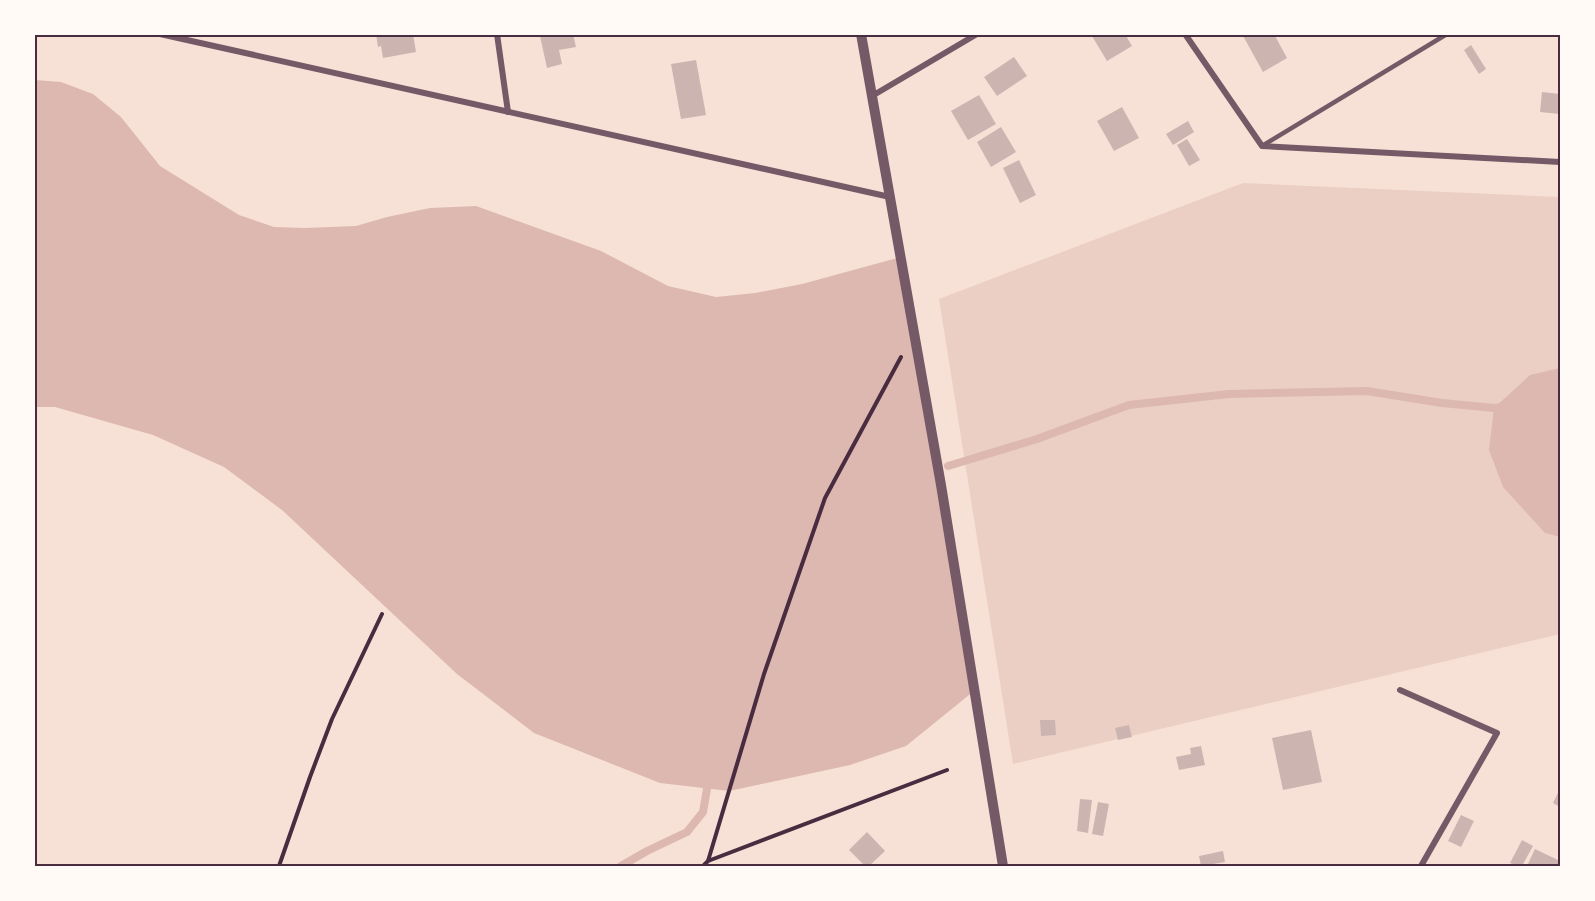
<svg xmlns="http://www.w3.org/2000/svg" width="1595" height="901" font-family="Manrope,sans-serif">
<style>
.green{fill:#ebcfc5}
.water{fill:#dcb8b0}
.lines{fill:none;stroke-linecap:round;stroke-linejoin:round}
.stream{stroke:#dcb8b0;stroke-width:8}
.building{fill:#ccb4b1}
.path{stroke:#4a2c40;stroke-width:4}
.service{stroke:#755966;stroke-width:4.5}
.minor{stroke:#755966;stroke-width:6}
.tertiary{stroke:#755966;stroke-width:10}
.neatline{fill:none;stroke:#4a2c40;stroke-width:2}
</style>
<rect width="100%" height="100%" fill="#f7e1d7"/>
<!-- green -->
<polygon class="green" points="1243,183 1560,197 1560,634 1013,764 939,299"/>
<!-- water -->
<g class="water">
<polygon points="35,80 61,82 93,94 121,117 160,166 239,215 274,227 305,228 356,226 387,217 430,208 476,206 601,251 668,286 716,297 755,293 802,284 901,257 974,691 906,746 850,765 729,791 660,783 534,733 457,674 282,510 224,467 153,435 55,407 35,407"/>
<polygon points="1560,368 1560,537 1545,533 1503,487 1489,450 1494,408 1530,375"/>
</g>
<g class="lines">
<!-- stream -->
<g class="stream">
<polyline points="948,466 1037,439 1129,405 1229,394 1367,391 1442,403 1494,408 1504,407"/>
<polyline points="621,866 647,851 687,832 703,812 707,789"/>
</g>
</g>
<!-- building -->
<g class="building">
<polygon points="376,34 413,34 416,52 383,58 381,46 378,47"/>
<polygon points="544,34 573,34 576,47 559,50 562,64 547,68 540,36"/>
<polygon points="1095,34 1125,34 1132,46 1107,61 1092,36"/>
<polygon points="1242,34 1274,34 1287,58 1263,72"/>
<polygon points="1471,45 1486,69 1479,74 1464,50"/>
<polygon points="1014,57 1027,76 997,96 984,77"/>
<polygon points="696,60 706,115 681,119 671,64"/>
<polygon points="1542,92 1560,94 1560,114 1540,112"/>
<polygon points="979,95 996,124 968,140 951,111"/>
<polygon points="1122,107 1139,138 1114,151 1097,121"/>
<polygon points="1188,121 1194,132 1173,145 1166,134"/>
<polygon points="1001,127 1016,152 991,167 977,142"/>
<polygon points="1187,139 1200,160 1189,166 1177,145"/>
<polygon points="1019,160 1036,195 1020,203 1003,168"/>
<polygon points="1040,720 1055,720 1056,735 1041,736"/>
<polygon points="1129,725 1132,737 1118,740 1115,728"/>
<polygon points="1311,730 1322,782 1283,790 1272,738"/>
<polygon points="1201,746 1205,765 1179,770 1176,757 1191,754 1190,748"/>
<polygon points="1560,789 1560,807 1553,803"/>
<polygon points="1080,799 1092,800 1088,833 1077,831"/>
<polygon points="1098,802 1109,804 1103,836 1092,834"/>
<polygon points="1461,815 1474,821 1461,847 1448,841"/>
<polygon points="867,832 885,851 869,866 865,866 849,850"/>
<polygon points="1522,840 1533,846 1522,866 1518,866 1510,863"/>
<polygon points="1535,849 1560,861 1559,866 1527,866"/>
<polygon points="1223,851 1225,862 1201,866 1199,856"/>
</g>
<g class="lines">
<!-- path -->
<g class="path">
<polyline points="708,861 764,674 825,498 901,357"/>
<polyline points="279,866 310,777 332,719 382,614"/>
<polyline points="703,866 708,861 947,770"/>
</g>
<!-- service -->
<polyline class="service" points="1262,146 1447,34"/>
<!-- minor -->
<g class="minor">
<polyline points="160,34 890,197"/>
<polyline points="497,34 508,112"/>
<polyline points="1185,34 1262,146 1560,162"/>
<polyline points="872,96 977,34"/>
<polyline points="1400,690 1497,733 1421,866"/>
</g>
<!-- tertiary -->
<polyline class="tertiary" points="861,34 941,485 1003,866"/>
</g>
<!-- border -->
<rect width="1595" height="901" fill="none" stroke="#fffaf5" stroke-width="72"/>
<rect x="36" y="36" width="1523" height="829" class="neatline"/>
</svg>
